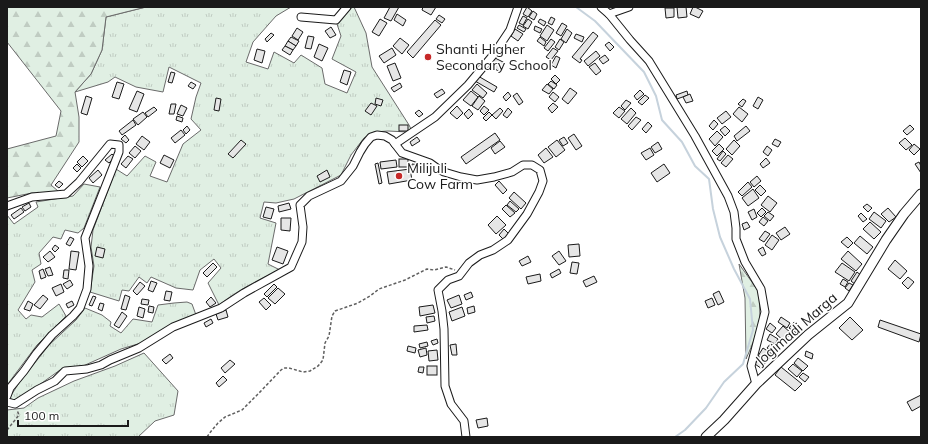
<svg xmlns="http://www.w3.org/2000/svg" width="928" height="444" font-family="Mulish,sans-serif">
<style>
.grass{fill:url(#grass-tufts);stroke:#6a6a6a}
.forest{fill:url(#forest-firs);stroke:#6a6a6a}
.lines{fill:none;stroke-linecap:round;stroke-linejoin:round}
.stream{stroke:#c6d2dc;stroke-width:2}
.building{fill:#e6e6e6;stroke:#1a1a1a}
.street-casing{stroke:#1a1a1a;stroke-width:9}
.secondary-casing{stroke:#1a1a1a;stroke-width:11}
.path{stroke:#5f5f5f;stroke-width:1.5;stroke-dasharray:3 2;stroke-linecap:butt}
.street{stroke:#fff;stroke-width:7}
.secondary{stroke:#fff;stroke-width:9}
.poi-dot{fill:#c62828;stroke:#fff;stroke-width:1.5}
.labels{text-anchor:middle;stroke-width:3;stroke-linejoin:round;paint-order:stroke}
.poi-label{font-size:14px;fill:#1a1a1a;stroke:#fff;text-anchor:start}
.street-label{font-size:14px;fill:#1a1a1a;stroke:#fff}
</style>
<defs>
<pattern id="grass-tufts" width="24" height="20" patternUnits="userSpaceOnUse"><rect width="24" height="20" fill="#e0efe3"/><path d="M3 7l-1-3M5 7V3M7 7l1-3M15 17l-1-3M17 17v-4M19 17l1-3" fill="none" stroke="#c0ccc2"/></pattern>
<pattern id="forest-firs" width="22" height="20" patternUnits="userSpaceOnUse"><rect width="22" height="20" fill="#e0efe3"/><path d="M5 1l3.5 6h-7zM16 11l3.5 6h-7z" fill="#c0ccc2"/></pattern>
</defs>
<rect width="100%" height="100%" fill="#fff"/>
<!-- grass -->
<g class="grass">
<path d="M146,7H291L276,16L253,42L246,62L268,69L274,52L294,63L301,55L322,68L325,84L347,93L356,72L332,59L341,36L335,18L353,7H354L366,33L372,67L409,125L411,129L408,132L388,131L374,132L364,138L351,155L341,175L294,199L276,203L264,202L260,218L276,223L268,264L280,270C258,280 238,290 219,305L208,283L221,268L214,259L200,270L193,290L176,288L151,277L147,283L139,277L129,291L122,290L119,301L90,292L94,266L91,247L93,230L116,169L127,176L145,156L156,162L150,176L167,182L183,144L201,130L191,119L196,97L201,83L169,67L163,92L136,87L115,77L108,82L75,92L91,74L102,50L106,17Z"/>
<polygon points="84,184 100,187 84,228 78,233 65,230 61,239 53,237 39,253 41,264 32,270 35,282 18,310 26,319 31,315 42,317 59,304 66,316 37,345 7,385 7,215 14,224 38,207 36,202 73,196"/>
<polygon points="187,302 192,304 196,315 141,343 121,349 83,366 60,370 25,395 16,400 11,399 10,397 19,383 49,345 76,320 85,308 102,315 111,322 110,326 121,333 133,319 152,322 158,305 174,303"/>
<polygon points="144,353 178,391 174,415 155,421 138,437 7,437 7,410 24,408 38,398 74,381 115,366"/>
</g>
<!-- forest -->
<g class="forest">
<polygon points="7,7 146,7 106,17 102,50 91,74 75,92 79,117 79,142 51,185 58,191 52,194 32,193 7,198 7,149 56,136 61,111 7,42"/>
<polygon points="739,264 759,292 760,319 753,343 746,359 745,298"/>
</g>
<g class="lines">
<!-- stream -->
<polyline class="stream" points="576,7 595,21 644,72 656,96 662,120 682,142 695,166 709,179 713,209 720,237 734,269 750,299 753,330 743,364 724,382 706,408 685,430 675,437"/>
</g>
<!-- building -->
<g class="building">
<polygon points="390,7 399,7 391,21 384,18"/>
<polygon points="423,7 436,7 431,15 422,10"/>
<polygon points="527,7 532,11 528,17 523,14"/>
<polygon points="677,7 686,7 687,17 678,18"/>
<polygon points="693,7 695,7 703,11 699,18 690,14"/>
<polygon points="665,8 674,8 674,17 666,18"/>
<polygon points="533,11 537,14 534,20 529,17"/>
<polygon points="397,14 406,20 403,26 394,20"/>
<polygon points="439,15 445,19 442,23 436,19"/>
<polygon points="523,16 527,18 523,25 519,23"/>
<polygon points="551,17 555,19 552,25 548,23"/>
<polygon points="380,19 387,23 379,36 372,32"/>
<polygon points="528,19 532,22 528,29 523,26"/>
<polygon points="540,19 546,22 544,26 538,22"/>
<polygon points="435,20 441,25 413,58 407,52"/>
<polygon points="562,23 567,26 561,36 556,33"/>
<polygon points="519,25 526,29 524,32 517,28"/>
<polygon points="547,25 554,30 547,41 540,36"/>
<polygon points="535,26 542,29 540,33 534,30"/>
<polygon points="331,27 336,35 330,38 325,31"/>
<polygon points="297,28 303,32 298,40 292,36"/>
<polygon points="515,29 523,34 518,41 511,36"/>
<polygon points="567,29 572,33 566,43 561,39"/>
<polygon points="593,32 598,36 580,59 582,60 580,63 572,57"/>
<polygon points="271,33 274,35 267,42 265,39"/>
<polygon points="576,34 584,37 582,42 574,38"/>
<polygon points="308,36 314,37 311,49 305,48"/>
<polygon points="291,37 299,41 296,46 288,41"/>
<polygon points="540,37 546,42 544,46 537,41"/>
<polygon points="400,38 409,45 402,54 393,46"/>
<polygon points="551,39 555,42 548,51 544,48"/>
<polygon points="560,39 564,42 559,50 555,47"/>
<polygon points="288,41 296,46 293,50 285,46"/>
<polygon points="609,42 614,47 610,51 605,45"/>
<polygon points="319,44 328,48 322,61 314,57"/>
<polygon points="285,46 293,50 290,55 282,50"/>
<polygon points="392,48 396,55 384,63 379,56"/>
<polygon points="553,48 558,51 551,60 546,57"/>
<polygon points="257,49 265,51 262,63 254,60"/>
<polygon points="596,51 600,56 588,66 584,61"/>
<polygon points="605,55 609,60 603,64 599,59"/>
<polygon points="556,56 560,58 556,68 551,65"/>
<polygon points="495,58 505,63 500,72 490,66"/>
<polygon points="395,63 401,78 393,81 387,66"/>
<polygon points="595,63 601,71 596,75 589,67"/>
<polygon points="344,70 351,72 347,85 340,82"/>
<polygon points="171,72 175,73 172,83 168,82"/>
<polygon points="555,75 560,80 556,84 551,79"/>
<polygon points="478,76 497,87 494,92 475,81"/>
<polygon points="551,81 557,85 554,89 548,84"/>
<polygon points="117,82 124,84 119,99 112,97"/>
<polygon points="191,82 196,85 193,89 188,86"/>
<polygon points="400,83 402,87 394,92 391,88"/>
<polygon points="477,84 487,93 483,98 472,90"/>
<polygon points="547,84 553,89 549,94 542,90"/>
<polygon points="570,88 577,93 568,104 562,99"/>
<polygon points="442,89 445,93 437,98 434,94"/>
<polygon points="640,90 644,94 637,100 634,96"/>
<polygon points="137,91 144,94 137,112 129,109"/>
<polygon points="471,91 478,97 471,106 463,100"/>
<polygon points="687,91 688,95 677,99 676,95"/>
<polygon points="508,92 511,96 506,101 503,97"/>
<polygon points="553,92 559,97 555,102 549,97"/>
<polygon points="517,93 523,102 519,105 513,96"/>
<polygon points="690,94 693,101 686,103 683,97"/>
<polygon points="645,95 649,98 642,105 638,102"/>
<polygon points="86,96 92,98 87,115 81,113"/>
<polygon points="479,96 485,101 478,110 472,106"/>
<polygon points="758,97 763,100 758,109 753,106"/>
<polygon points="216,98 221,99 219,111 214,110"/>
<polygon points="376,98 383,100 381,106 375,104"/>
<polygon points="743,99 746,101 742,107 738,104"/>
<polygon points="626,100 631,103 625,110 621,106"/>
<polygon points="371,103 377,106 371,115 365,111"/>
<polygon points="553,103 558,107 552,113 548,108"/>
<polygon points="171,104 176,104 174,114 169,114"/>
<polygon points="181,105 187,108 183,116 177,114"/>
<polygon points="457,106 463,113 457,119 450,113"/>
<polygon points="484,106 489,110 484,115 480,111"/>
<polygon points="154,107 157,110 148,117 145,113"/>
<polygon points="619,107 625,111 619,118 613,113"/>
<polygon points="739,107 748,114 742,122 733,114"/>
<polygon points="500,108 503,111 496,119 492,115"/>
<polygon points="508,108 512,112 507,118 503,115"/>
<polygon points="631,108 636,113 627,124 621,119"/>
<polygon points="469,109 473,114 468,119 464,114"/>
<polygon points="419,110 423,114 419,117 415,113"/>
<polygon points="726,111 731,117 722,124 717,118"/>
<polygon points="143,112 147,117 138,125 133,119"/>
<polygon points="489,112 492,115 486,121 483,118"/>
<polygon points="177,116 183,118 182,122 176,120"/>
<polygon points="636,117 641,120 632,130 628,126"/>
<polygon points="133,120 136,125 122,135 119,131"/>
<polygon points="714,120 718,124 713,130 709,126"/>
<polygon points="648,122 652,126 646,133 642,129"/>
<rect x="399" y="125" width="9" height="6"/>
<polygon points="910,125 914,129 907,135 903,131"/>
<polygon points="187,126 190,130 186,134 183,130"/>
<polygon points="725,126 730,131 725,136 720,130"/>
<polygon points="746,126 750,131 737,141 734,136"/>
<polygon points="181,130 185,135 175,143 171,138"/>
<polygon points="717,131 723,137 715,146 709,139"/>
<polygon points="495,133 500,140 466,164 461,157"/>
<polygon points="574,134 582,146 576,150 568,138"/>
<polygon points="125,135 129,140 126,143 121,139"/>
<polygon points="142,136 150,142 144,150 136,144"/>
<polygon points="417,137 420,141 412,146 410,142"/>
<polygon points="564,137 568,143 563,146 559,140"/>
<polygon points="905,138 912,145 906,150 899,143"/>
<polygon points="775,139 781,142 778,147 772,144"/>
<polygon points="241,140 246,144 233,158 228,154"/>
<polygon points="557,140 565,150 556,157 548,147"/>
<polygon points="734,140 740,146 732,155 726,149"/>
<polygon points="500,141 505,147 495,154 491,148"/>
<polygon points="658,142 662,149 655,153 651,147"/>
<polygon points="719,144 724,149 717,156 712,151"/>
<polygon points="914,144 920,149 914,155 909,150"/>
<polygon points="135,146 141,151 135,158 129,153"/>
<polygon points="767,146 772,150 768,156 763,152"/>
<polygon points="546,148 553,157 544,163 538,155"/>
<polygon points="650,148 654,155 646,160 641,153"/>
<polygon points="723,151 726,154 720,161 717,159"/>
<polygon points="112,154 115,157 109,163 105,160"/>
<polygon points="164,155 174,160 170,168 160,163"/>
<polygon points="728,155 733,159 726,167 721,163"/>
<polygon points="83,156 88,161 82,167 77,162"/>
<polygon points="128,156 133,159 126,168 121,164"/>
<polygon points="766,158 770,163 763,168 760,164"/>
<rect x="399" y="159" width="9" height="8"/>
<polygon points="396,160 397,167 381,169 380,162"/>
<polygon points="919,162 921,166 921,173 915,164"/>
<polygon points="378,163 382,183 379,184 375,164"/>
<polygon points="77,164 81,168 77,172 73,168"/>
<polygon points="412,164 428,166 427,172 411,169"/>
<polygon points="664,164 670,173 657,182 651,173"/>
<polygon points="410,169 412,180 389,184 387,172"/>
<polygon points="98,170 102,175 93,183 89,178"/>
<polygon points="327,170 330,177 320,182 317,176"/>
<polygon points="757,176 761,181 754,187 750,182"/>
<polygon points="59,181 63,184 59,188 55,185"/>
<polygon points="499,181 507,190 503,194 495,185"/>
<polygon points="748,182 752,187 742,196 738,192"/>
<polygon points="760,185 766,191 761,196 755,190"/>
<polygon points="753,189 759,198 748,206 742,198"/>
<polygon points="514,192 526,203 521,209 509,198"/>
<polygon points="768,196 777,203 770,212 761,205"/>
<polygon points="510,201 519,209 516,212 507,205"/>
<polygon points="29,203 31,207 25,211 22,207"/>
<polygon points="289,203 291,209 279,212 278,206"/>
<polygon points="867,204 872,208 868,212 863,207"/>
<polygon points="506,205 515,213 510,217 502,209"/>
<polygon points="266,207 274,209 271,219 263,217"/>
<polygon points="21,208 24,212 14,219 11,215"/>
<polygon points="762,208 766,212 761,217 757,213"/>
<polygon points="888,208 896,217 889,222 881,214"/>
<polygon points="754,209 757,217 752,220 748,212"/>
<polygon points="768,212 774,216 770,221 764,216"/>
<polygon points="874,212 886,221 881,228 869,219"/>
<polygon points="861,213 867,219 863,222 858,216"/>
<polygon points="497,216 506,225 496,234 488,225"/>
<polygon points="763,217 768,221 764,226 759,222"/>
<polygon points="281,218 291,218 290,231 281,230"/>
<polygon points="747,222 750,227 744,230 742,224"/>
<polygon points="870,222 881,232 874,239 863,229"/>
<polygon points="785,227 790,234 781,240 776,233"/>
<polygon points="504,229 509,234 503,239 499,235"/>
<polygon points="765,231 770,234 764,242 759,239"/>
<polygon points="772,235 779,240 772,250 765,245"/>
<polygon points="860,236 873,247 867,254 854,243"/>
<polygon points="70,237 74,239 70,246 66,244"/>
<polygon points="847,237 853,243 848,248 841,242"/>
<polygon points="579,244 580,256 569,257 568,245"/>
<polygon points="55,245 59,248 55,252 52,249"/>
<polygon points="97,247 105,249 103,258 95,256"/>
<polygon points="277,247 288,251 283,264 272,260"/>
<polygon points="763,247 766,254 762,256 758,250"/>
<polygon points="50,251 55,257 48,262 43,257"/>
<polygon points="71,251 79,252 76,270 69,269"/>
<polygon points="559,251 566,261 559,265 552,256"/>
<polygon points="848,251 862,264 856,271 841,259"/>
<polygon points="528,256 531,262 522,266 519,261"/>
<polygon points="895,260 907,271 900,279 888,269"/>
<polygon points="572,262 579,263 577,274 570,273"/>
<polygon points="213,263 217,267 207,277 203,273"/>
<polygon points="842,263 855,272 849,281 835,272"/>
<polygon points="50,267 53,275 48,276 45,269"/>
<polygon points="43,269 46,277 41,279 39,271"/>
<polygon points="559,269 561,273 552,278 550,274"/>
<polygon points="64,270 69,270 68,279 63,278"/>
<polygon points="857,272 862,276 856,285 851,281"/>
<polygon points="540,274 541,281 528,284 526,277"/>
<polygon points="594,276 597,282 586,287 583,281"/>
<polygon points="908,277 914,282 908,289 902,283"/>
<polygon points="843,279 848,282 845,287 840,284"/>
<polygon points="70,280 73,285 67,289 63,284"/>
<polygon points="151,281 157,283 153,292 148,290"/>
<polygon points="140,282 145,286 137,295 133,291"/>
<polygon points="849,283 853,285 849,291 845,288"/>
<polygon points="61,284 64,292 56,296 52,288"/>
<polygon points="274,284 277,287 267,297 264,294"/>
<polygon points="278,288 285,294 275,304 268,298"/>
<polygon points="166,291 172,292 170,301 164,300"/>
<polygon points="719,291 724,302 718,305 713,294"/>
<polygon points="471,292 473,297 466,300 464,295"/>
<polygon points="43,295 48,299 40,309 34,305"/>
<polygon points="125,295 130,297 126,310 121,309"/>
<polygon points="459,295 462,304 451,308 447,300"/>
<polygon points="93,296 96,297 92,306 89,305"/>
<polygon points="211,297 216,303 210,307 206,302"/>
<polygon points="264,298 271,305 266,310 259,302"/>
<polygon points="712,298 715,305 708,308 705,301"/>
<polygon points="142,299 149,300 148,305 141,304"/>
<polygon points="28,301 33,304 30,311 24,309"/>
<polygon points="72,301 74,305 68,308 66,304"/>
<polygon points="100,303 104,304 102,311 98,309"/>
<polygon points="433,305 435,313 420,316 419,307"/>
<polygon points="149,306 154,307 153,313 148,312"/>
<polygon points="474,306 475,312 468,314 467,308"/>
<polygon points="139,307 145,309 143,318 137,316"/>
<polygon points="462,307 465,316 452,321 449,312"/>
<polygon points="226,310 228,317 218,320 216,314"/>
<polygon points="122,312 127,316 119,328 114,325"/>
<polygon points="434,316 435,321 427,323 426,317"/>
<polygon points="781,317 790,323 787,328 778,322"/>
<polygon points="850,317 863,330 852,340 839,328"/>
<polygon points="211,319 213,323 206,327 204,323"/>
<polygon points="880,320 921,334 919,342 878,327"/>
<polygon points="794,322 802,329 798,334 789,328"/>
<polygon points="770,323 776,328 772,333 766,329"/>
<polygon points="427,325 428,330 414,332 414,326"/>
<polygon points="783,326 791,333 784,341 776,334"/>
<polygon points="770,334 778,339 775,344 767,340"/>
<polygon points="437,339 438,343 433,345 431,341"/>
<polygon points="427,342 428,346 420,348 419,344"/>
<polygon points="771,343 777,347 773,352 767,348"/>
<polygon points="456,344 457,355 452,355 450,345"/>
<polygon points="408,346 416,348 415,353 407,351"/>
<polygon points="426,348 427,355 420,357 418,350"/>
<polygon points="763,348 772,354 767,362 758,356"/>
<polygon points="437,350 438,360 429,361 428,351"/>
<polygon points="806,351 813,354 812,359 805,356"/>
<polygon points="170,354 173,358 166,364 162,360"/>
<polygon points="798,358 808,366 803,371 794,363"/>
<polygon points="758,359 765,363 762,369 755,364"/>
<polygon points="230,360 235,364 225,373 221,368"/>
<polygon points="793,364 802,371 797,377 788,369"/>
<rect x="427" y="366" width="10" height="9"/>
<polygon points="419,367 424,367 423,373 418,372"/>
<polygon points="781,367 802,384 795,391 775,375"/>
<polygon points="803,373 809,377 805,382 799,377"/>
<polygon points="223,376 227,380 219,387 216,383"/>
<polygon points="921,395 921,406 912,411 907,402"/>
<polygon points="487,418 488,426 478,428 476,420"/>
</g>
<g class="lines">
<defs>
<g id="street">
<polyline points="601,7 609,14 630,40 649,61 695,136 728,196 734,212 736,228 736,239 745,262 761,289 765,312 751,366 756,384"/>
<polyline points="609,14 629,7"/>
<polyline points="301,17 336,20 347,7"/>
<polyline points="395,144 435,117 468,85 494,54 510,30 518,7"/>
<polyline points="7,206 32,197 66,194 79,182 110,144 119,145 119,152 85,238 89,266 87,289 80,308 73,316 52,335 36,354 24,371 10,388 7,396"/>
<polyline points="7,402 15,404 37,390 55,381 65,371 87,369 101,365 110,360 139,348 173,327 221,308 244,293 291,267 302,242 303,227 300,205 309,196 341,181 353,166 360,152 365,144 371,137 377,135 385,136 392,140 402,153 430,163 437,168 444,172 461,177 477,180 494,177 512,172 523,165 532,165 540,170 543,181 539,192 527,214 508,240 493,250 480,255 469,263 459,276 448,280 438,290 442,311 444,329 445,386 451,404 464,421 466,437"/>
</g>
<polyline id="secondary" points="706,437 724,420 756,384 808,335 848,303 886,240 904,214 921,194"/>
</defs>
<!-- street casing -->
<use href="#street" class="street-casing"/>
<!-- secondary casing -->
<use href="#secondary" class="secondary-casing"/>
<!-- path -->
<g class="path">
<polyline points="7,430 19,415 17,410"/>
<polyline points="207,437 212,430 218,423 225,417 242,410 259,393 281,370 284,368 289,368 303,372 310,371 318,366 323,360 325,343 329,336 332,316 335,311 358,303 370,296 379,289 405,280 427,269 434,270 446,267 455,270"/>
</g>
<!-- street -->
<use href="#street" class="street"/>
<!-- secondary -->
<use href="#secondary" class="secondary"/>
</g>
<!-- markers -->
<g class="poi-dot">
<circle cx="428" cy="57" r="4"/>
<circle cx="399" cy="176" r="4"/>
</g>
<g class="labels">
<!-- poi labels -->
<g class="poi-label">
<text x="436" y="54">Shanti Higher<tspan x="436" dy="16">Secondary School</tspan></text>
<text x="407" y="173">Milijuli<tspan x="407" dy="16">Cow Farm</tspan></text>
</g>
<!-- street labels -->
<g class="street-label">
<text transform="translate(796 329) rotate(-41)" y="5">Jogimadi Marga</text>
</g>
</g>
<!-- border -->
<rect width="928" height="444" fill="none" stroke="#1a1a1a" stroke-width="16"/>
<!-- scale -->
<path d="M18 420v6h110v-6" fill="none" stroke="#1a1a1a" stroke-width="2"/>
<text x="24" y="420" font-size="12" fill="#1a1a1a" stroke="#ffffff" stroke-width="3" paint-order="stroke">100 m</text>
</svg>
